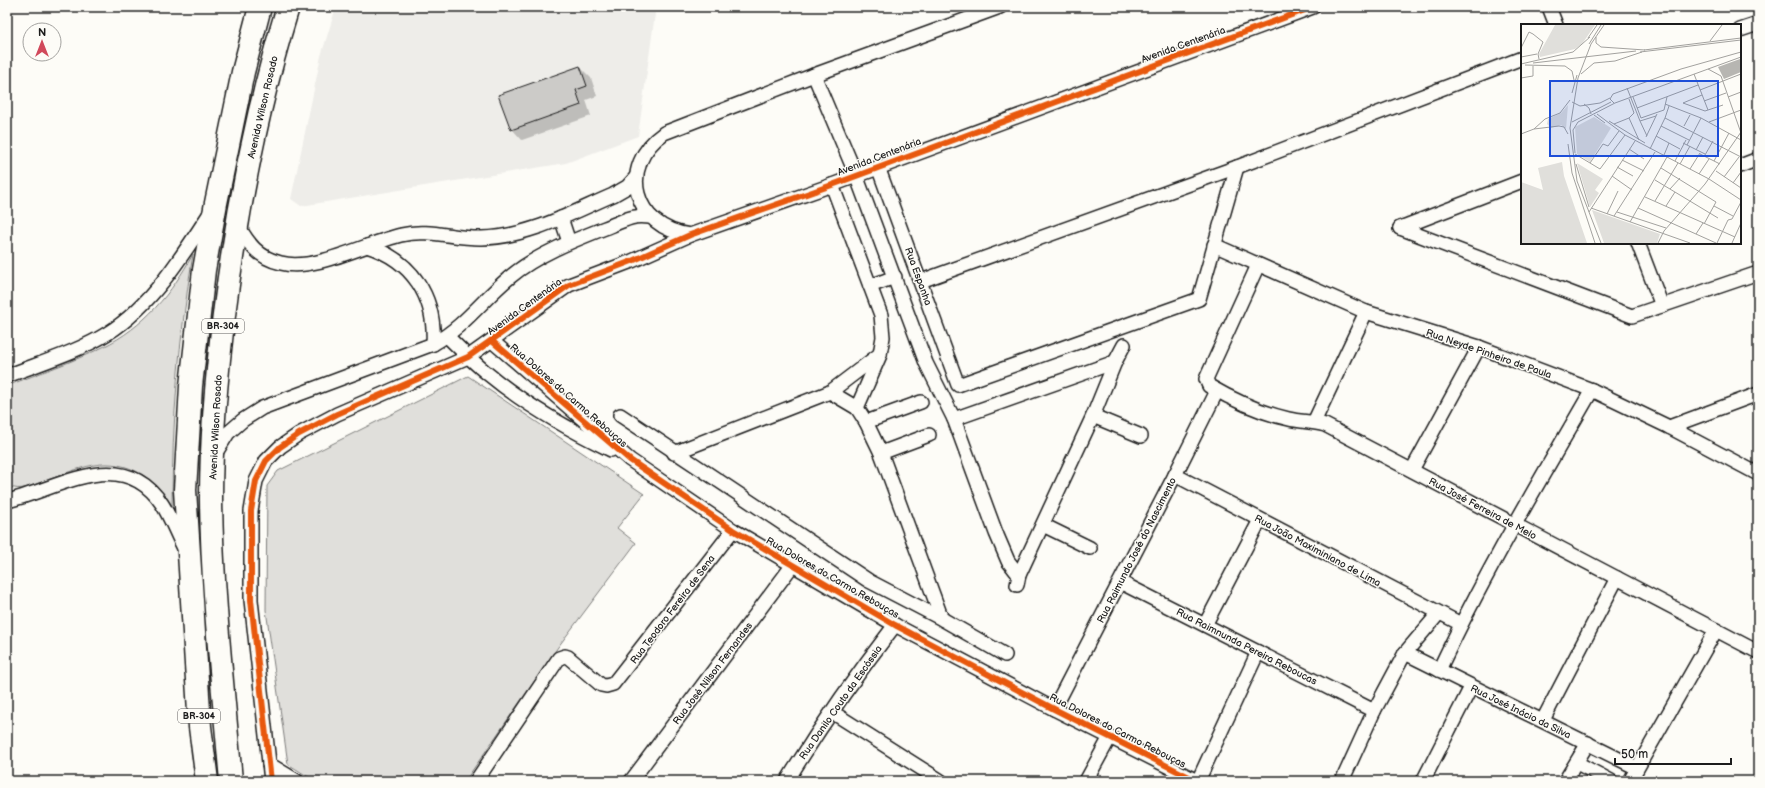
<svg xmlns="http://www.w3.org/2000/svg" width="1765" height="788" font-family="'Balsamiq Sans',sans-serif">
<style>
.built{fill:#eeede9}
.green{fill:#e0dfdb;stroke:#7e7e7c}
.shadow{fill:#0003}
.building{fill:#cccbc8;stroke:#1c1c1c}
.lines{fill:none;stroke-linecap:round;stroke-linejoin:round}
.street-casing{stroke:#1c1c1c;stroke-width:16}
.highway-casing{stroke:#1c1c1c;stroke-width:25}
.street{stroke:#fdfcf7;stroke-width:13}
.highway{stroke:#fdfcf7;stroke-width:22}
.cycleway-casing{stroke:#fdfcf7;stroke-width:8}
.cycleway{stroke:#e8590c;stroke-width:6}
.labels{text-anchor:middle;stroke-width:3;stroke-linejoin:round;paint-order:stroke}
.shield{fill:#fdfcf7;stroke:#605f5e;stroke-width:1}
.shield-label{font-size:9px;font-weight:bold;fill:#1c1c1c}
.street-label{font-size:10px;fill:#1c1c1c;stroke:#fdfcf7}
.inset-road{fill:none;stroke:#a3a29f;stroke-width:1}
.view{fill:#1d4ed8;fill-opacity:0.15;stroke:#1d4ed8;stroke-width:2}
.inset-edge{fill:none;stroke:#1c1c1c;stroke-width:2}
</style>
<rect width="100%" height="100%" fill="#fdfcf7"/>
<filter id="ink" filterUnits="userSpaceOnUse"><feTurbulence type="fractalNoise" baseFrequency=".025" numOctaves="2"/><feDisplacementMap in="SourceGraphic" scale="8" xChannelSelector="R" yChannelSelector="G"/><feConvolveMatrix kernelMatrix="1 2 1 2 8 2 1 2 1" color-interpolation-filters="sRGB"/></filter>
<g filter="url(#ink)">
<!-- built -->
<polygon class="built" points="336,7 656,7 638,136 566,163 301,206 291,199 321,56"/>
<!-- green -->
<g class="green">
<path d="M193,254C179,338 172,422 172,508C157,479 128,459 94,465C77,468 61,475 45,481C30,486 22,492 7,486V386C39,373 73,362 103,347C144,327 172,293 193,254Z"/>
<polygon points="468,376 644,494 617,528 636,543 558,647 465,781 315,781 288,764 266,610 267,486 278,471"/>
</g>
<!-- shadow -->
<polygon class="shadow" points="580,67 591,78 597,96 586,100 591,116 522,140 512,129"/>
<!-- building -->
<polygon class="building" points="580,66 587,86 576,90 581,105 511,130 498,95"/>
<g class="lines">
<defs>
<g id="street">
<polyline points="1549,7 1556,25"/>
<polyline points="1740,30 1758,24"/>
<polyline points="814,75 856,175 926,363 954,419 1115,362"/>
<polyline points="1740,166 1758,159"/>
<polyline points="878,167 958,385 1199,299 1237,167"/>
<polyline points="561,218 569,242"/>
<path d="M237,224C248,243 258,258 281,263C314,272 367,243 401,235C428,228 455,239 482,238C529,237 571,213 613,195L627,187L636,177"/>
<polyline points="1400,228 1632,316 1758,273"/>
<polyline points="1400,228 1522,181"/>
<path d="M690,235C633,228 617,166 664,133L814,75L1000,7"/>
<polyline points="1638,243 1662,306"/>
<polyline points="1214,245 1366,312 1479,347 1592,390 1669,427 1758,474"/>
<path d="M367,246C412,260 436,297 433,344"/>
<path d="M1258,265L1206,379L1209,386C1233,400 1262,413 1289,419C1301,422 1313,421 1325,425L1758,652"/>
<polyline points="921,281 1237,167 1522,58"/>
<polyline points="870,286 895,277"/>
<path d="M447,336C460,349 473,362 488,374C523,403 570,430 611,450"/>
<polyline points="492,341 630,460 733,530 895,625 1054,709 1197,781"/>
<path d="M7,376C40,363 78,352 108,333C151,306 183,255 210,213"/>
<polyline points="830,392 880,354 883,337 881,315 832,185"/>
<polyline points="857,408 880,355"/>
<polyline points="620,415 869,581 942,619 1005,655"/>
<polyline points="1093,416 1141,436"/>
<polyline points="954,419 996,533 1008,561 1019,575"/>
<polyline points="866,422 921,402"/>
<polyline points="1314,422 1366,312"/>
<polyline points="1669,427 1758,394"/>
<polyline points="674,453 830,392 857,408 866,422 881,453 942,619"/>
<polyline points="881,453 929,435"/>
<path d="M215,454L228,433L243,420L262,408L433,344C465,326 482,300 510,277C537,254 577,239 610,226C618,223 627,218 635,217C640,216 646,217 651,217"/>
<polyline points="1412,470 1479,347"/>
<polyline points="1175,475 1461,624"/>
<path d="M7,501C59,489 122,444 162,504C171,518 177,535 185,550"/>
<polyline points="1043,525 1090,548"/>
<polyline points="1120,582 1374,711"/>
<polyline points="1017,585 1019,575 1093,416 1115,362 1124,345"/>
<polyline points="1205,625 1260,520"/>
<polyline points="1405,653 1637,768"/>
<path d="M1439,670C1484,574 1539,482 1592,390"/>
<polyline points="1054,709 1175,475 1217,391"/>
<polyline points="832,712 941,781"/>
<polyline points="1543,720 1617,578"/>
<polyline points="1577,763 1611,781"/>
<polyline points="269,764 297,781"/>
<polyline points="271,781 251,600 251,511 256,481 266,461 280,447 299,434 337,414 468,357 569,285 632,261 690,235 832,185 1313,7"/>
<polyline points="476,781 559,658 565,656 568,657 601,685 606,686 613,684 733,530"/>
<polyline points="631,781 792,566"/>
<path d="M787,781C820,727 856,675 895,625"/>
<polyline points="1086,781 1110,737"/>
<polyline points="1198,781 1258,652"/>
<polyline points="1342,781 1374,711 1405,653 1439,613"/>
<polyline points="1423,781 1471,687"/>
<polyline points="1565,781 1588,743"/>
<polyline points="1630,781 1716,630"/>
</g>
<g id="highway">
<polyline points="207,781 200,727 185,490 191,386 204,270 216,203 243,72 260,7"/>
<path d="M231,781C223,687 212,593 211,499C211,434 217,370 225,307C238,205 258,105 288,7"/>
</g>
</defs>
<!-- street casing -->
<use href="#street" class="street-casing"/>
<!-- highway casing -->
<use href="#highway" class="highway-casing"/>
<!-- street -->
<use href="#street" class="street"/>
<!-- highway -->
<use href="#highway" class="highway"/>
<defs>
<g id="cycleway">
<polyline points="492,341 630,460 733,530 895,625 1054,709 1197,781"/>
<polyline points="271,781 251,600 251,511 256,481 266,461 280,447 299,434 337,414 468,357 569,285 632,261 690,235 832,185 1313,7"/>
</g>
</defs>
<!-- cycleway casing -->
<use href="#cycleway" class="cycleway-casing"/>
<!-- cycleway -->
<use href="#cycleway" class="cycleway"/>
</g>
</g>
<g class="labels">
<!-- shield labels -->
<g class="shield">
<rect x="202" y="319" width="42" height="14" rx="3"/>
<rect x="178" y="709" width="42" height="14" rx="3"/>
</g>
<g class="shield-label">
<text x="223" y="329">BR-304</text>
<text x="199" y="719">BR-304</text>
</g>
<!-- street labels -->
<g class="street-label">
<text transform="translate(1183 44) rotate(-20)" y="4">Avenida Centenária</text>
<text transform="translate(262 107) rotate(-77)" y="4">Avenida Wilson Rosado</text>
<text transform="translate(879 156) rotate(-21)" y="4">Avenida Centenária</text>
<text transform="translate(919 276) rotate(70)" y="4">Rua Espanha</text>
<text transform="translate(524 306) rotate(-36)" y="4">Avenida Centenária</text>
<text transform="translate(1489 353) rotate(19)" y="4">Rua Neyde Pinheiro de Paula</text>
<text transform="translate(569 395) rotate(41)" y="4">Rua Dolores do Carmo Rebouças</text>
<text transform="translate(215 427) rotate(-87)" y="4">Avenida Wilson Rosado</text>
<text transform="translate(1483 508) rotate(28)" y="4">Rua José Ferreira de Melo</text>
<text transform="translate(1136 550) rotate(-63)" y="4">Rua Raimundo José do Nascimento</text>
<text transform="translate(1318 550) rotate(28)" y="4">Rua João Maximiniano de Lima</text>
<text transform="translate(833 577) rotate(30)" y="4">Rua Dolores do Carmo Rebouças</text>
<text transform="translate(672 609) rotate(-53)" y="4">Rua Teodoro Fereira de Sena</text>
<text transform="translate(1247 646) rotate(27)" y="4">Rua Raimnunda Pereira Reboucas</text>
<text transform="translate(712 673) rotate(-53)" y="4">Rua José Nilson Fernandes</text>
<text transform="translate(840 702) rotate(-55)" y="4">Rua Danilo Couto da Escóssia</text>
<text transform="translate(1521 711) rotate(26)" y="4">Rua José Inácio da Silva</text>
<text transform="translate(1118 730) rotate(27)" y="4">Rua Dolores do Carmo Rebouças</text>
</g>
</g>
<!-- overview -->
<g transform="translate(1521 24)">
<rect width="220" height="220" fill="#fdfcf7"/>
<path d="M34,1H74L61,20L54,25L19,33L18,30ZM47,81L45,105L40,101L30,104L26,100L27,95L40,89ZM73,93L90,104L69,138L56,130L54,103ZM41,138L43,152L66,219H0V158L22,166L17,144ZM56,139L82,155L74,166L78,169L69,183ZM71,186L139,210L136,219H83Z" fill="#e0dfdb"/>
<path d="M219,35L220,48L203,55L197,43Z" fill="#b7b6b2"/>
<path class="inset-road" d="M75,13V19L80,23L124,26M67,14L76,1M189,17L201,1M68,20L80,1M0,24L8,8L12,10L22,18L17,30L18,35M123,26L220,14M119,28L220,16M0,33L16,30M12,39L115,27M0,40L52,28L69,13M4,41L44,42L51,47L53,56M187,45L200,52L220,109M60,50L73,39L94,37L121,28M173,50L187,86M0,54L12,52V42M106,64L119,97L135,92M179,66L220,50M51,69L56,51M112,73L120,94L143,86L146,73M207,73L220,68M183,77L205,69M51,78L59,82L79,79L89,74M93,79L89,75L92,70L160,45L220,28M162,79L184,87L202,81M162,79L181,71M63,80L68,84L70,90M144,80L180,94L220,116M148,82L144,94L220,133M116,84L177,61M76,90L104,111L188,155L220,176M73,91L84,99M108,94L113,89L108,75M88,97L124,119M119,97L126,112M51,98L90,78M188,98L220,86M93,100L108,94L118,116M140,102L168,116M163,102L169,91M13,105L24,95L39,89L49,76M0,110L13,105L38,102L43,103L47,110M135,112L159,125M125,113L136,90M162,119L184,130M47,120L51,149L74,219M166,121L180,94M108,125L123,135M129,125L144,94M175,126L182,113M54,129L52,106L57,98L94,79L220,33M54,130L79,145L104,111M179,130L199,140M143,131L148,119M184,131L192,117M101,136L123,147M154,137L165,116M193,137L208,109M69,139L82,120L87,122L98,107M55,140L68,183M159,140L169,122M96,143L112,152M140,144L195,178L183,200M169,145L179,129M195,147L220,164M178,150L188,135M91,152L111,166M203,153L218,133M134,156L197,194M212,159L220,148M149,165L159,154M124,173L214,213M134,177L157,139M145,182L154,168M193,182L212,192M70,184L169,219M117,184L195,219M68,188L114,117M96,188L145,204M86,190L97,167M93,192L134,128M109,198L146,133M175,210L182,199M80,219L56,157L49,104L57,54L70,20L83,1M137,219L143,207L184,160L220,108M196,219L207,196L211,195L220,178M211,219L220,199"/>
<path class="view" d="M29,57H197V132H29Z"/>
<rect width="220" height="220" class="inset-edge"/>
</g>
<!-- margin -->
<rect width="1765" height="788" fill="none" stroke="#fdfcf7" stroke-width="24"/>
<rect x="12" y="12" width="1741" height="764" fill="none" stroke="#1c1c1c" stroke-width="1.5" filter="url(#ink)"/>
<!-- north arrow -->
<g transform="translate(42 42)"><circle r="19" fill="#fdfcf7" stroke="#a3a29f"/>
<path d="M0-3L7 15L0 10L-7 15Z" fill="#d1495b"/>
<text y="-6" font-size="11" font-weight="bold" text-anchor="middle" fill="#1c1c1c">N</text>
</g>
<!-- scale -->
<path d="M1615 758v6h116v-6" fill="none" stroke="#1c1c1c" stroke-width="2"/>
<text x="1621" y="758" font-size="12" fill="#1c1c1c" stroke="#fdfcf7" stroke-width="3" paint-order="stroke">50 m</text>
</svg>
